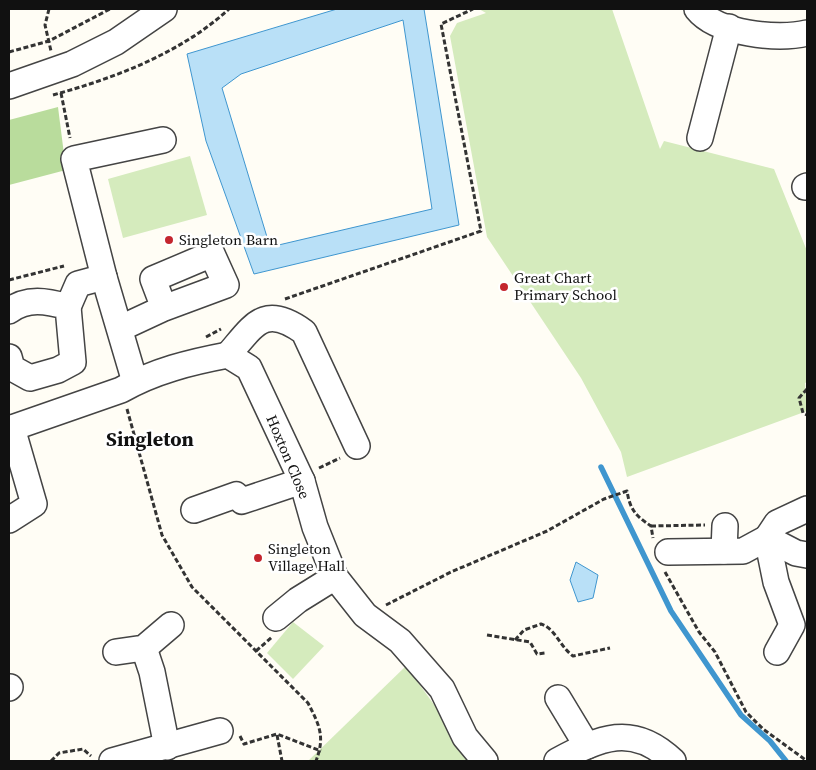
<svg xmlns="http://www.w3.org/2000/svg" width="816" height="770" font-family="'Source Serif 4',serif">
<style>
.green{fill:#d5ebbd}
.forest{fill:#b9dc9c}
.water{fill:#b9e0f7;stroke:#3f96cf;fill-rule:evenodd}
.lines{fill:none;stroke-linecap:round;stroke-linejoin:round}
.stream{stroke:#3f96cf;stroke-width:5.5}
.minor-casing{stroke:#444;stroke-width:28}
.path{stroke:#333;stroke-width:3;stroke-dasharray:5 2.5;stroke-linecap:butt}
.minor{stroke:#fff;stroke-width:25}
.poi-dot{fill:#c4262e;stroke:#fff;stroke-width:2}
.labels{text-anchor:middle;stroke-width:5;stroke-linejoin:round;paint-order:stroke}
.poi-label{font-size:15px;fill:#111;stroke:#fff;text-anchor:start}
.street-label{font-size:15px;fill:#111;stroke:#fff}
.district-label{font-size:20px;font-weight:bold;fill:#111;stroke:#fff}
</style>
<rect width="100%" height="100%" fill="#fffdf5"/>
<!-- green -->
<g class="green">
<polygon points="479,9 612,9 660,149 664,141 774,169 807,251 807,382 805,383 807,411 627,477 621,452 581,378 487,237 450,36 457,23 486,13"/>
<polygon points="190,156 207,215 123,238 108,179"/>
<polygon points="293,622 324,646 293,679 267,653"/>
<polygon points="406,666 475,761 308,761"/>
</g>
<!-- forest -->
<polygon class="forest" points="58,107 66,170 9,185 9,120"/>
<!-- water -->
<g class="water">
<path d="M337,9H424L459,225L254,274L206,141L187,54ZM403,20L432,209L270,247L222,88L241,74Z"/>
<polygon points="576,562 598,575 593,598 578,602 570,580"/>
</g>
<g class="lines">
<!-- stream -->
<polyline class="stream" points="601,467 671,611 741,715 770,741 786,761"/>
<defs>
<g id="minor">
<path d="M697,9C717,34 778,40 807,33"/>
<polyline points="9,86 72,64 116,42 164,9"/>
<polyline points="700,138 729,27"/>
<polyline points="805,187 807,186"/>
<polyline points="68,307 78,284 104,277"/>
<path d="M9,311C27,297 47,301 68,307L73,362L58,370L30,378L12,368L9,357"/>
<polyline points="121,328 164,308 226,285 212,254 153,279 164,308"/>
<path d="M228,355C254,325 264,303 304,332L357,446"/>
<polyline points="135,382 104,277 74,159 163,140"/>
<path d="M9,429L121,390C154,371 191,362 228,355L249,368L302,481L315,527L335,577L365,615L400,641L442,689L465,737L485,761"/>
<polyline points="194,510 236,495 242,501 302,481"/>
<polyline points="9,520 34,504 12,428"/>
<polyline points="767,538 776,582 792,625 777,652"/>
<polyline points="767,538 796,553 807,555"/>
<polyline points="724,551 725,526"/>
<polyline points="668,552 743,551 767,538 777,523 807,509"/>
<polyline points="276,618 298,600 335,577"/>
<polyline points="144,648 152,672 167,747"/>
<polyline points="116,652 144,648 171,625"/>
<polyline points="9,688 10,687"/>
<polyline points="558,698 587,746"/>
<polyline points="112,761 220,731"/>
<path d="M557,761C600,738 632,722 673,761"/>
</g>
</defs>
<!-- minor casing -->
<use href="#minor" class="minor-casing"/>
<!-- path -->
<g class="path">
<polyline points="49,9 45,25 51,51"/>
<polyline points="9,52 49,41 110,9"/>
<polyline points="61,93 70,138"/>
<path d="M53,95C115,78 181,53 229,9"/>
<polyline points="9,280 64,266"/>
<polyline points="285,299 481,231 441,24 473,9"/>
<polyline points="206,337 221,329"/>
<polyline points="807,389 799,398 803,413 807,415"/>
<path d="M127,409L162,535L192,587L308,703C320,726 325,737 316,761"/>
<polyline points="319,468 340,458"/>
<polyline points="651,526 705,525"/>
<polyline points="665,572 699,632 715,652 746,712 763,729 807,761"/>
<path d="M386,605L451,572L547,531L604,499L627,491C630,510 636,516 651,526L653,538"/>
<polyline points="487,635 530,642 537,654 545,653"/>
<path d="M515,640L524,630L541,624C556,629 560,647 573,656L610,648"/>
<polyline points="256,651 272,637"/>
<polyline points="277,735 282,761"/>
<polyline points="240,736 244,744 277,734 321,751"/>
<polyline points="51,761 59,753 83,749 91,756"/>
</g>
<!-- minor -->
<use href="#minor" class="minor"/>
</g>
<!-- markers -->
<g class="poi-dot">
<circle cx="169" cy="240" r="5"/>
<circle cx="504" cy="287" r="5"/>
<circle cx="258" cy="558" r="5"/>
</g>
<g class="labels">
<!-- poi labels -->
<g class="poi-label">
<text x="179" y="245">Singleton Barn</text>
<text x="514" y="283">Great Chart<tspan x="514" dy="17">Primary School</tspan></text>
<text x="268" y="554">Singleton<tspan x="268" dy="17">Village Hall</tspan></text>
</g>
<!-- street labels -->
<g class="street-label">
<text transform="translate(288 457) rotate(67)" y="5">Hoxton Close</text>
</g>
<!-- district labels -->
<g class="district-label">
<text x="150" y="446">Singleton</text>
</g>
</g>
<!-- border -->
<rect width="816" height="770" fill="none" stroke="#111111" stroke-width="20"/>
</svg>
